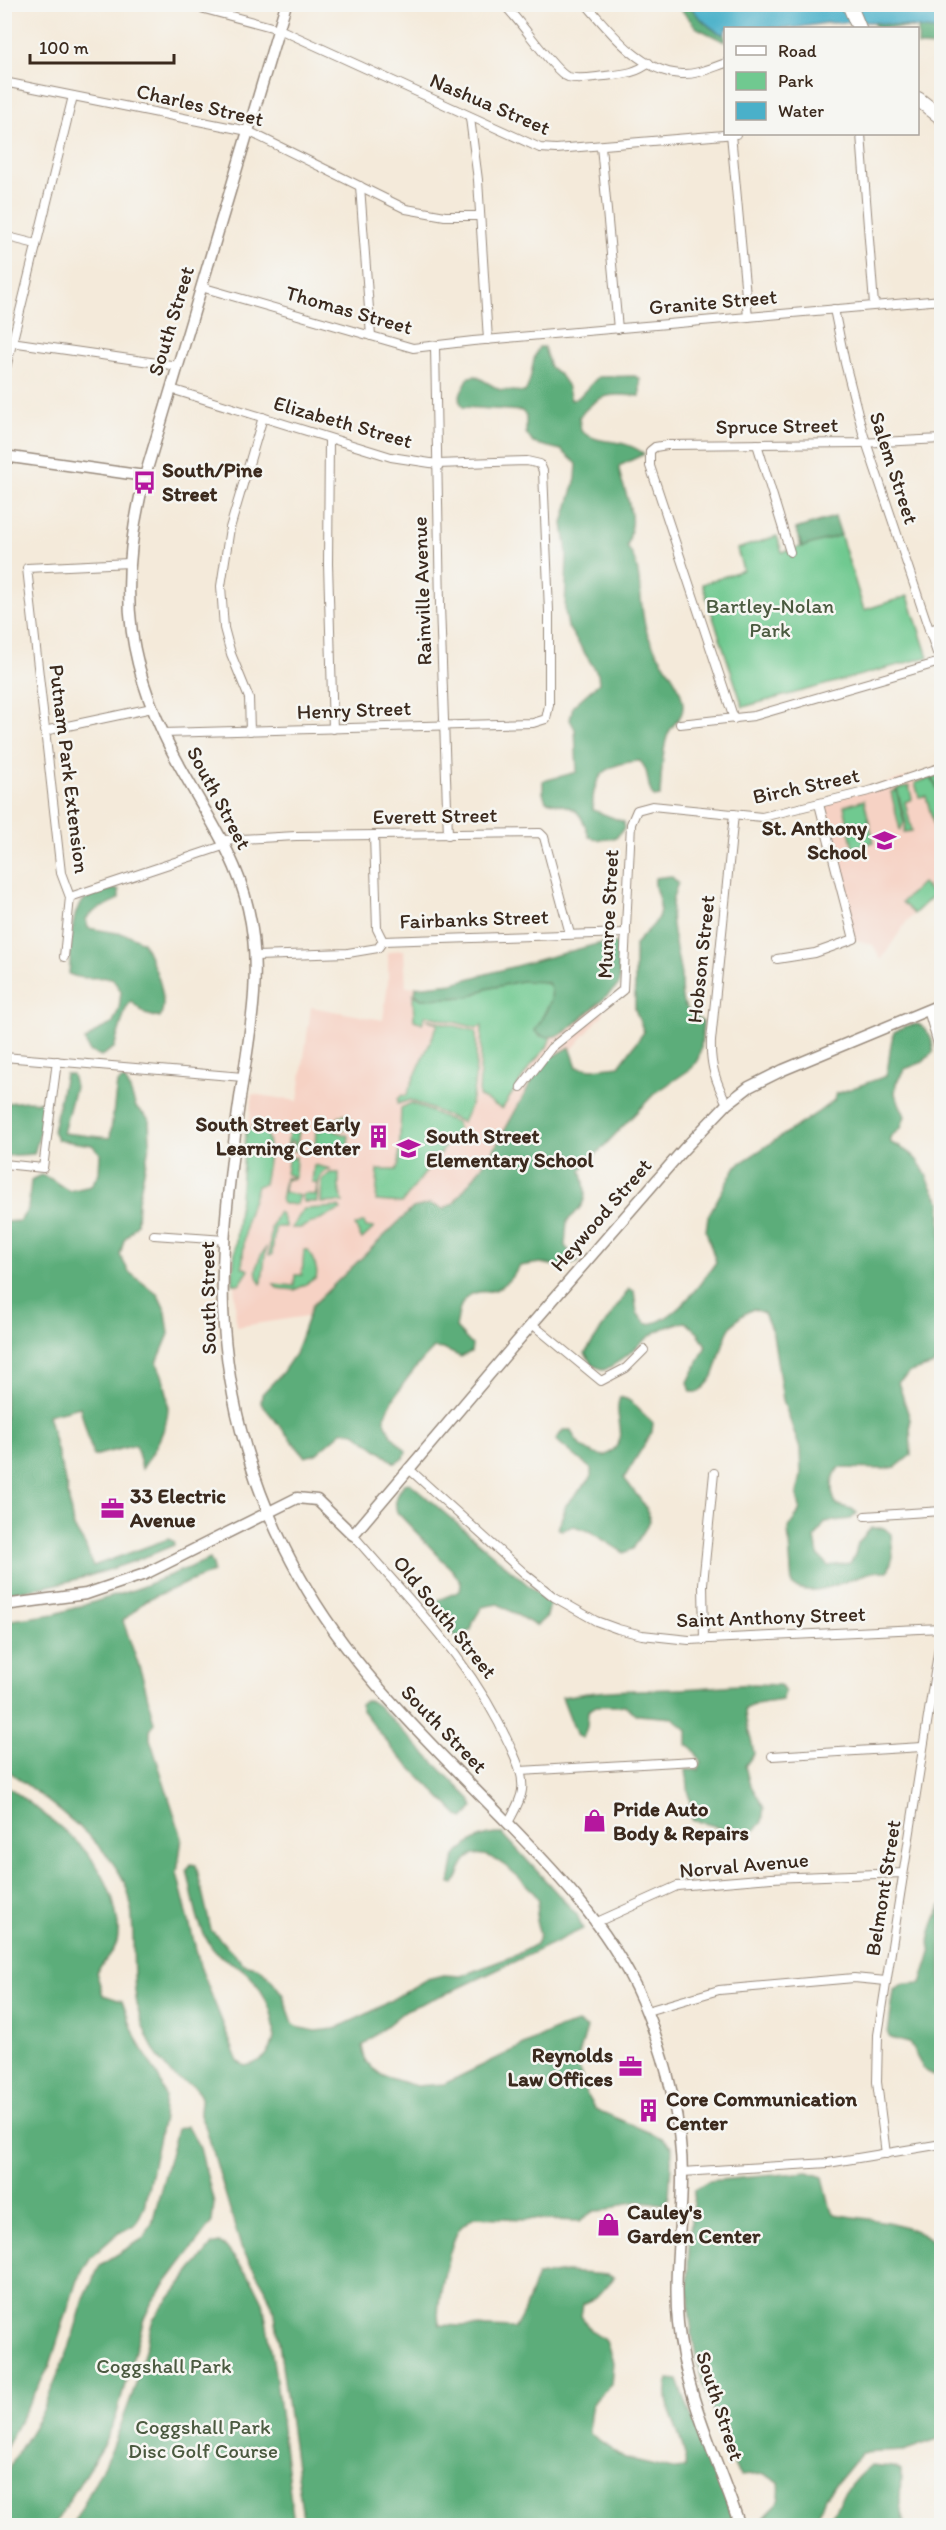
<svg xmlns="http://www.w3.org/2000/svg" width="946" height="2530" font-family="Itim,sans-serif">
<style>
.built{fill:#f6d2c4}
.green{fill:#70c990;stroke:#567a57;stroke-width:1.5}
.forest{fill:#5cad7a;stroke:#4c6c4c;stroke-width:1.5}
.water{fill:#4ab0c9;stroke:#426d74;stroke-width:1.5}
.lines{fill:none;stroke-linecap:round;stroke-linejoin:round}
.street-casing{stroke:#988a7c;stroke-width:10}
.secondary-casing{stroke:#988a7c;stroke-width:13}
.highway-casing{stroke:#988a7c;stroke-width:16}
.street{stroke:#fff;stroke-width:8}
.secondary{stroke:#fff;stroke-width:10}
.highway{stroke:#fff;stroke-width:14}
.labels{text-anchor:middle;stroke-width:5;stroke-linejoin:round;paint-order:stroke}
.street-label{font-size:21px;fill:#3b2a1e;stroke:#f6f6f2}
.poi-label{font-size:21px;font-weight:bold;fill:#3b2a1e;stroke:#f6f6f2;text-anchor:start}
.park-label{font-size:21px;fill:#4b5a40;stroke:#f6f6f2}
</style>
<rect width="100%" height="100%" fill="#f6f6f2"/>
<filter id="ink" filterUnits="userSpaceOnUse"><feTurbulence type="fractalNoise" baseFrequency=".0167" numOctaves="2"/><feDisplacementMap in="SourceGraphic" scale="12" xChannelSelector="R" yChannelSelector="G"/><feConvolveMatrix kernelMatrix="1 2 1 2 8 2 1 2 1" color-interpolation-filters="sRGB"/></filter>
<filter id="wash" filterUnits="userSpaceOnUse"><feTurbulence type="fractalNoise" baseFrequency=".008" numOctaves="4" result="noise"/><feDisplacementMap in="SourceGraphic" scale="24" xChannelSelector="R" yChannelSelector="G"/><feGaussianBlur stdDeviation="1.35" result="paint"/><feColorMatrix in="noise" values="0 0 0 0 0 0 0 0 0 0 0 0 0 0 0 0 0 1.4 0 .05"/><feComposite in="paint" operator="in"/></filter>
<g filter="url(#wash)">
<rect width="100%" height="100%" fill="#f4eada"/>
<!-- built -->
<g class="built">
<polygon points="885,5 941,5 941,12"/>
<polygon points="941,767 941,880 934,895 907,921 881,960 873,945 854,939 819,804"/>
<polygon points="597,944 620,944 619,985 600,1000 603,1014 555,1069 465,1297 409,1364 341,1286 307,1316 236,1327 234,1273 252,1094 298,1101 311,1007 383,1020 388,982 388,953 399,950 404,950 406,987 453,983"/>
</g>
<!-- green -->
<g class="green">
<polygon points="835,517 864,610 908,596 928,657 743,707 702,584 743,570 737,549 777,536 782,552 801,547 796,529"/>
<polygon points="937,776 941,777 941,837 940,834 936,834 926,796 919,797 915,783 931,778 939,793 933,778"/>
<polygon points="909,786 912,799 905,802 912,831 904,832 906,824 897,789"/>
<polygon points="896,790 904,823 900,830 891,792"/>
<polygon points="864,800 874,842 853,848 844,806"/>
<polygon points="922,883 934,895 914,914 902,902"/>
<polygon points="521,981 540,981 550,985 552,998 535,1031 540,1036 551,1037 547,1047 531,1065 502,1109 479,1096 482,1026 477,1028 426,1015 422,1023 414,1020 413,994 421,999 468,997 486,989"/>
<path d="M427,1019L476,1031C477,1055 477,1103 462,1122L410,1100L398,1104V1099L402,1095L406,1096L438,1024Z"/>
<polygon points="411,1103 457,1123 458,1130 402,1203 376,1201 378,1170 396,1170 399,1164 401,1108"/>
<circle cx="344" cy="1122" r="7"/>
<polygon points="323,1120 337,1132 349,1136 347,1150 315,1149 316,1130 322,1131"/>
<path d="M253,1124C278,1130 267,1165 264,1184L257,1186L246,1221L242,1267L249,1270L240,1284H233V1272L246,1132L253,1127Z"/>
<polygon points="299,1131 296,1151 294,1151 294,1141 291,1141 287,1151 289,1132"/>
<polygon points="289,1155 289,1159 296,1157 295,1177 286,1174"/>
<path d="M314,1165L331,1169C316,1173 318,1188 317,1202H304L302,1196L304,1194L316,1195L317,1183L312,1182Z"/>
<polygon points="330,1173 339,1173 339,1188 343,1202 321,1203 322,1180"/>
<polygon points="285,1178 294,1178 285,1180 284,1192 300,1196 297,1204 284,1204 281,1201"/>
<polygon points="339,1207 341,1210 300,1228 291,1228 304,1209"/>
<polygon points="278,1212 281,1214 286,1227 275,1227 272,1255 269,1255 271,1228"/>
<polygon points="364,1222 366,1227 374,1228 362,1239 355,1226"/>
<path d="M266,1248L262,1282L261,1284C252,1273 258,1258 266,1248Z"/>
<path d="M304,1250H308C312,1258 319,1269 316,1278L295,1290L277,1288L274,1284L294,1286L295,1275H302Z"/>
</g>
<!-- forest -->
<g class="forest">
<path d="M677,5H689C697,16 712,31 725,35V42L697,28Z"/>
<polygon points="872,22 941,31 941,47 918,46 918,28 877,28"/>
<path d="M539,347H544L550,367L560,375L567,385L571,400L578,398L598,377L635,376L640,379V396C609,394 600,392 579,417L581,431C602,447 622,436 644,454L619,466C619,475 622,481 625,490C632,510 634,526 627,547C645,567 637,609 648,635C657,660 680,677 683,704C684,718 674,721 669,732C662,745 661,780 660,796L654,797C645,786 651,772 640,761C607,763 591,775 593,810L624,822V828L616,838L600,840L589,837C580,807 575,808 546,801L543,793V781L577,772L575,729L570,720L573,706L599,683L598,674L568,627L565,611L567,554L563,523L576,478L577,464L561,450L533,443L526,433V416L522,411L463,407L459,400L461,392L469,377L476,376L500,390L525,392C534,378 530,361 539,347Z"/>
<polygon points="835,517 841,535 802,547 796,529"/>
<path d="M671,876L678,883C664,914 676,943 681,975C682,983 680,994 683,1002C687,1011 695,1016 703,1022L701,1048L698,1059L692,1068L654,1094L581,1170C588,1196 588,1203 567,1221L565,1246L579,1262L563,1267L540,1263L520,1266C514,1275 507,1284 497,1289C492,1292 485,1291 479,1292C459,1295 459,1312 456,1328L472,1345L471,1352L461,1357L443,1349L434,1348C413,1369 395,1391 384,1419L391,1435L406,1451L404,1458L395,1463L354,1432L343,1431L316,1454L305,1457L261,1403L262,1394L282,1373L295,1354L312,1306L413,1208L430,1204L444,1209L454,1203L492,1153L538,1070L552,1057L570,1047L577,1067L592,1069L619,1066L644,1032L635,1009V945C644,931 661,925 660,905C659,895 653,889 655,878Z"/>
<path d="M112,889L119,890V898C108,907 95,907 86,919L88,928L129,935L143,942C153,964 170,995 160,1018L145,1014L131,1001L126,1008L114,1048L101,1056L89,1051L85,1041L97,1031L112,1024L119,1009L121,991L112,978C97,976 83,981 69,974C71,957 70,915 81,903C89,895 102,892 112,889Z"/>
<path d="M619,943V985C606,995 572,1030 561,1034C552,1038 542,1038 535,1031C542,1017 560,996 547,982L521,981L486,989L468,997L421,999L415,993L416,987L453,983L597,944Z"/>
<path d="M918,1024C928,1030 934,1040 933,1052L923,1062L905,1069L896,1083L895,1094L905,1116L901,1128L890,1137L891,1143C929,1159 921,1175 941,1202V1351L933,1365L911,1372L898,1382L910,1419L911,1455L896,1467L884,1469L839,1468C830,1478 830,1494 837,1505L852,1509L857,1513L851,1519L825,1522L815,1538L818,1555L828,1566L850,1563L855,1555L858,1543L871,1528H884L891,1534L893,1557L888,1571C882,1571 875,1571 869,1573C846,1579 815,1600 792,1585L788,1528L797,1516L800,1508L797,1493L801,1476L800,1449L783,1400L773,1334L764,1313L753,1309C721,1324 725,1346 714,1374C712,1381 704,1387 699,1392H691L688,1382L706,1346L699,1334L686,1322C644,1328 637,1355 604,1370L592,1365L585,1353L629,1289L634,1291L637,1313L647,1324C674,1323 702,1282 716,1262L706,1231L708,1216L736,1166L817,1113L834,1100L836,1094L886,1076C890,1061 889,1047 894,1032L906,1026Z"/>
<path d="M65,1074H72L75,1087L63,1133L110,1138L117,1083L124,1079L128,1085L136,1107L149,1119L150,1142L138,1201L137,1224L124,1240L120,1255L129,1272L158,1295L166,1312L169,1334L157,1363C178,1407 167,1431 142,1469L136,1445L93,1456L80,1407L48,1415L67,1488L73,1526L85,1545L93,1566L168,1539L173,1541L174,1545C119,1569 64,1586 5,1593V1222L20,1221L28,1209L31,1181L41,1175L51,1179L69,1191L91,1186L99,1173L100,1153L92,1145L58,1140L53,1131Z"/>
<polygon points="27,1101 42,1102 45,1114 34,1154 5,1156 5,1106 7,1103"/>
<path d="M620,1397L629,1400L653,1423L652,1432L624,1478L646,1507L650,1521L633,1549L624,1553L591,1532L574,1526L563,1530L558,1529L566,1505L591,1478V1469L556,1440L563,1430H571C577,1446 589,1454 605,1456C635,1438 611,1421 620,1397Z"/>
<path d="M410,1483L550,1604L547,1616L536,1626L498,1604L482,1607L474,1620L471,1630L457,1638L433,1610L438,1600L460,1591L461,1583L453,1571L397,1512C393,1500 398,1493 404,1484Z"/>
<path d="M210,1559L213,1565V1572L146,1600L123,1621L143,1678L154,1723L150,1730V1739L182,1838L177,1873L200,1966L238,2062L245,2066C294,2056 272,1997 247,1973C237,1963 222,1961 213,1949C196,1928 193,1895 187,1870L191,1864L196,1865L211,1930L244,1964L257,1967L268,1975L283,1995L293,2023L300,2028L316,2031L334,2029L369,2013L427,1979L443,1975L461,1976L516,1955L536,1944L540,1934L536,1921L539,1900C528,1884 487,1841 467,1859C460,1866 460,1876 454,1884L450,1883L455,1856C470,1842 481,1833 503,1834L577,1915L583,1929L459,1988L406,2010L362,2046L366,2063L383,2076L416,2086L444,2084L555,2030L578,2023L587,2028L577,2062L588,2098L595,2109L662,2138L672,2148L669,2197L663,2204L641,2201L622,2204L609,2210L594,2211L579,2221L474,2217C469,2221 459,2226 457,2233C450,2247 433,2313 440,2325L514,2328C527,2312 528,2294 537,2276L566,2272L608,2275L614,2278L596,2298L583,2304L581,2316L591,2331L606,2341L613,2362L611,2385C589,2404 590,2405 589,2433L625,2458L677,2470L685,2468C689,2438 658,2408 669,2379L678,2380L701,2443L720,2483L735,2525H307L303,2518L275,2314L265,2288L241,2247L206,2128C204,2124 201,2119 200,2115C199,2105 205,2099 197,2090C193,2084 184,2083 178,2079C163,2069 149,2043 143,2026C128,1987 137,1941 130,1900C121,1848 44,1800 5,1768L4,1621L55,1614L136,1589Z"/>
<path d="M755,1684L780,1685L785,1692L782,1700L756,1704L745,1709C745,1725 752,1738 754,1754L745,1766L749,1782L764,1808L762,1822L753,1832L734,1835L715,1826L692,1820L686,1770H699L701,1761L693,1749L687,1745V1730L673,1718L638,1715L625,1706H596L588,1711L587,1727L583,1738L577,1736L562,1697C603,1689 636,1690 677,1689C703,1688 729,1685 755,1684Z"/>
<polygon points="365,1701 371,1701 378,1706 469,1798 474,1807 465,1818 459,1816 395,1752 361,1709 361,1704"/>
<path d="M5,1784C47,1818 101,1848 114,1905C117,1917 120,1929 117,1942C114,1953 103,1963 96,1972L103,1995L122,2001L136,2038L161,2082L165,2097L163,2118L144,2207L136,2224L117,2234L90,2258L77,2280L50,2365L5,2448Z"/>
<path d="M941,1905V2073L932,2076L924,2070L909,2043L890,2038L888,2034L894,1990L904,1984L921,1983L931,1953C925,1936 936,1921 941,1905Z"/>
<polygon points="187,2126 200,2148 214,2203 212,2222 152,2302 144,2319 116,2417 104,2444 54,2525 5,2525 5,2474 41,2415 70,2345 84,2299 100,2265 144,2238 152,2223 177,2129"/>
<path d="M808,2172L823,2177L831,2210L834,2214C870,2221 914,2219 941,2249V2438L903,2451L861,2453L825,2497L814,2525H758C771,2508 782,2507 779,2483L765,2474L740,2476L736,2470C724,2441 711,2411 702,2380C684,2320 686,2256 694,2194L695,2189L708,2181Z"/>
<polygon points="219,2243 226,2247 253,2282 263,2302 275,2372 294,2525 73,2525 112,2449 136,2384 153,2319 212,2245"/>
<path d="M871,2465L893,2467L901,2470L900,2506L906,2525H828C836,2502 852,2480 871,2465Z"/>
</g>
<!-- water -->
<path class="water" d="M744,4L749,7L776,4L885,5L941,12V31L872,22L826,23L795,28H726L725,35C712,31 697,16 689,5Z"/>
</g>
<g filter="url(#ink)">
<g class="lines">
<defs>
<g id="street">
<polyline points="186,4 279,29 540,148 556,149 736,134"/>
<path d="M503,4C519,18 555,73 568,77C580,80 594,77 605,76C622,74 635,74 649,63"/>
<path d="M586,4C610,32 641,72 681,74C696,75 711,68 726,63"/>
<polyline points="4,11 9,4"/>
<polyline points="4,82 248,131 406,209 445,216 480,216"/>
<polyline points="470,118 478,180 488,340"/>
<polyline points="731,134 748,317"/>
<polyline points="861,134 874,305"/>
<polyline points="601,146 618,329"/>
<polyline points="360,186 371,336"/>
<polyline points="4,236 36,244"/>
<polyline points="201,287 413,348 473,341 942,300"/>
<polyline points="834,309 845,363 863,433 942,668"/>
<polyline points="4,341 178,366"/>
<polyline points="435,347 440,605 448,835"/>
<polyline points="4,376 73,96"/>
<polyline points="329,439 328,564 333,729"/>
<polyline points="757,444 790,552"/>
<polyline points="929,630 942,626"/>
<polyline points="734,719 650,466 650,451 655,447 667,445 860,443 942,439"/>
<polyline points="680,724 754,716 940,662"/>
<polyline points="44,731 152,708"/>
<polyline points="250,731 249,698 231,654 224,628 221,586 230,528 263,417"/>
<polyline points="163,733 533,723 546,719 549,705 549,611 543,471 540,464 527,461 437,464 391,457 171,389"/>
<polyline points="374,835 377,929 383,941"/>
<polyline points="224,840 296,836 540,833 544,837 570,934"/>
<polyline points="70,897 226,845"/>
<polyline points="256,956 348,953 378,948 383,941 626,933"/>
<polyline points="64,957 70,897 61,873 27,568 129,563"/>
<polyline points="777,959 815,953 854,939 819,804"/>
<polyline points="928,1010 942,1058"/>
<polyline points="4,1057 243,1077"/>
<polyline points="521,1087 551,1048 623,990 631,824 637,810 652,806 762,817 873,790 942,767"/>
<path d="M727,1104C716,1082 710,1066 711,1041L734,814"/>
<polyline points="4,1164 43,1168 57,1061"/>
<polyline points="154,1235 225,1240"/>
<polyline points="532,1324 601,1381 626,1368 644,1350"/>
<polyline points="408,1468 524,1573 554,1597 596,1621 618,1629 642,1635 689,1640 941,1628"/>
<polyline points="865,1516 942,1511"/>
<path d="M353,1535C412,1604 472,1661 510,1746C516,1759 524,1775 522,1790C521,1801 513,1813 508,1823"/>
<polyline points="704,1640 703,1584 714,1473"/>
<polyline points="772,1756 922,1747"/>
<polyline points="520,1771 694,1761"/>
<polyline points="595,1923 677,1886 771,1878 903,1873"/>
<polyline points="647,2011 719,1990 854,1978 886,1981"/>
<polyline points="886,2154 877,2082 878,2035 942,1628"/>
<polyline points="682,2172 828,2163 942,2144"/>
</g>
<g id="secondary">
<path d="M286,4L145,476C115,592 126,673 186,777C210,820 237,859 248,908C265,979 246,1049 237,1119C229,1182 221,1247 223,1309C227,1403 254,1496 300,1577C351,1669 428,1741 501,1816C558,1874 618,1936 647,2013C667,2063 682,2123 682,2177C682,2225 673,2274 678,2323C685,2395 717,2458 740,2526"/>
<polyline points="4,456 145,476"/>
<polyline points="4,1605 86,1594 145,1574 297,1498 317,1500 353,1535 532,1324 683,1150 727,1104 749,1087 783,1070 942,1004"/>
</g>
<g id="highway">
<polyline points="849,4 859,28"/>
<polyline points="918,99 942,118"/>
</g>
</defs>
<!-- street casing -->
<use href="#street" class="street-casing"/>
<!-- secondary casing -->
<use href="#secondary" class="secondary-casing"/>
<!-- highway casing -->
<use href="#highway" class="highway-casing"/>
<!-- street -->
<use href="#street" class="street"/>
<!-- secondary -->
<use href="#secondary" class="secondary"/>
<!-- highway -->
<use href="#highway" class="highway"/>
</g>
</g>
<!-- icons -->
<defs>
<symbol id="bus-bare" viewBox="-9 -9 18 18"><path d="M-5-6H5V4H4V6H2V4H-2V6H-4V4H-5ZM-3.5-4V0h7V-4ZM-3.5 1.2v1.5H-2V1.2ZM2 1.2v1.5H3.5V1.2Z" fill="#b5179e" stroke="#f6f6f2" stroke-width="2.5" paint-order="stroke"/></symbol>
<symbol id="school-bare" viewBox="-9 -9 18 18"><path d="M0-5L7-2L0 1L-7-2ZM-4 1L0 2.5L4 1V4Q0 6-4 4Z" fill="#b5179e" stroke="#f6f6f2" stroke-width="2.5" paint-order="stroke"/></symbol>
<symbol id="building-bare" viewBox="-9 -9 18 18"><path d="M-4-6H4V6H1V3H-1V6H-4ZM-2.5-4.3h1.7v1.8h-1.7ZM.8-4.3h1.7v1.8H.8ZM-2.5-1h1.7V.8h-1.7ZM.8-1h1.7V.8H.8Z" fill="#b5179e" stroke="#f6f6f2" stroke-width="2.5" paint-order="stroke"/></symbol>
<symbol id="office-bare" viewBox="-9 -9 18 18"><path d="M-6-3h4V-5.5h4V-3h4V5H-6ZM-1-4.5V-3h2v-1.5ZM-6 0V1H6V0Z" fill="#b5179e" stroke="#f6f6f2" stroke-width="2.5" paint-order="stroke"/></symbol>
<symbol id="shop-bare" viewBox="-9 -9 18 18"><path d="M-5-2.5h2.3a2.7 3.5 0 0 1 5.4 0H5L5.5 6h-11ZM-1.5-2.5h3a1.5 2.3 0 0 0-3 0Z" fill="#b5179e" stroke="#f6f6f2" stroke-width="2.5" paint-order="stroke"/></symbol>
</defs>
<g fill-rule="evenodd">
<use href="#bus-bare" x="128" y="466" width="33" height="33"/>
<use href="#school-bare" x="868" y="824" width="33" height="33"/>
<use href="#building-bare" x="362" y="1120" width="33" height="33"/>
<use href="#school-bare" x="392" y="1132" width="33" height="33"/>
<use href="#office-bare" x="96" y="1492" width="33" height="33"/>
<use href="#shop-bare" x="578" y="1804" width="33" height="33"/>
<use href="#office-bare" x="614" y="2050" width="33" height="33"/>
<use href="#building-bare" x="632" y="2094" width="33" height="33"/>
<use href="#shop-bare" x="592" y="2208" width="33" height="33"/>
</g>
<g class="labels">
<!-- street labels -->
<g class="street-label">
<text transform="translate(490 104) rotate(23)" y="7">Nashua Street</text>
<text transform="translate(200 105) rotate(13)" y="7">Charles Street</text>
<text transform="translate(713 302) rotate(-5)" y="7">Granite Street</text>
<text transform="translate(349 310) rotate(16)" y="7">Thomas Street</text>
<text transform="translate(171 321) rotate(-73)" y="7">South Street</text>
<text transform="translate(343 422) rotate(16)" y="7">Elizabeth Street</text>
<text transform="translate(777 426) rotate(-1)" y="7">Spruce Street</text>
<text transform="translate(894 468) rotate(72)" y="7">Salem Street</text>
<text transform="translate(422 591) rotate(-92)" y="7">Rainville Avenue</text>
<text transform="translate(354 710) rotate(-2)" y="7">Henry Street</text>
<text transform="translate(69 769) rotate(83)" y="7">Putnam Park Extension</text>
<text transform="translate(806 786) rotate(-12)" y="7">Birch Street</text>
<text transform="translate(219 798) rotate(62)" y="7">South Street</text>
<text transform="translate(435 816) rotate(-1)" y="7">Everett Street</text>
<text transform="translate(608 914) rotate(-87)" y="7">Munroe Street</text>
<text transform="translate(474 919) rotate(-2)" y="7">Fairbanks Street</text>
<text transform="translate(701 959) rotate(-84)" y="7">Hobson Street</text>
<text transform="translate(601 1215) rotate(-49)" y="7">Heywood Street</text>
<text transform="translate(208 1298) rotate(-91)" y="7">South Street</text>
<text transform="translate(445 1617) rotate(51)" y="7">Old South Street</text>
<text transform="translate(771 1617) rotate(-2)" y="7">Saint Anthony Street</text>
<text transform="translate(444 1729) rotate(46)" y="7">South Street</text>
<text transform="translate(744 1865) rotate(-5)" y="7">Norval Avenue</text>
<text transform="translate(883 1888) rotate(-81)" y="7">Belmont Street</text>
<text transform="translate(720 2406) rotate(72)" y="7">South Street</text>
</g>
<!-- poi labels -->
<g class="poi-label">
<text x="162" y="477">South/Pine<tspan x="162" dy="24">Street</tspan></text>
<text x="867" y="835" text-anchor="end">St. Anthony<tspan x="867" dy="24">School</tspan></text>
<text x="360" y="1131" text-anchor="end">South Street Early<tspan x="360" dy="24">Learning Center</tspan></text>
<text x="426" y="1143">South Street<tspan x="426" dy="24">Elementary School</tspan></text>
<text x="130" y="1503">33 Electric<tspan x="130" dy="24">Avenue</tspan></text>
<text x="613" y="1816">Pride Auto<tspan x="613" dy="24">Body &amp; Repairs</tspan></text>
<text x="613" y="2062" text-anchor="end">Reynolds<tspan x="613" dy="24">Law Offices</tspan></text>
<text x="666" y="2106">Core Communication<tspan x="666" dy="24">Center</tspan></text>
<text x="627" y="2219">Cauley's<tspan x="627" dy="24">Garden Center</tspan></text>
</g>
<!-- park labels -->
<g class="park-label">
<text x="770" y="613">Bartley-Nolan<tspan x="770" dy="24">Park</tspan></text>
<text x="164" y="2373">Coggshall Park</text>
<text x="203" y="2434">Coggshall Park<tspan x="203" dy="24">Disc Golf Course</tspan></text>
</g>
</g>
<!-- margin -->
<rect width="946" height="2530" fill="none" stroke="#f6f6f2" stroke-width="24"/>
<!-- legend -->
<rect x="724" y="27" width="195" height="108" fill="#f6f6f2" stroke="#aba49d" stroke-width="1.5"/>
<rect x="736" y="46" width="30" height="9" fill="#ffffff" stroke="#aba49d" stroke-width="1.5"/>
<text x="778" y="57" font-size="18" fill="#3b2a1e">Road</text>
<rect x="736" y="72" width="30" height="18" fill="#70c990" stroke="#aba49d" stroke-width="1.5"/>
<text x="778" y="87" font-size="18" fill="#3b2a1e">Park</text>
<rect x="736" y="102" width="30" height="18" fill="#4ab0c9" stroke="#aba49d" stroke-width="1.5"/>
<text x="778" y="117" font-size="18" fill="#3b2a1e">Water</text>
<!-- scale -->
<path d="M30 54v9h144v-9" fill="none" stroke="#3b2a1e" stroke-width="3"/>
<text x="39" y="54" font-size="18" fill="#3b2a1e" stroke="#f6f6f2" stroke-width="4.5" paint-order="stroke">100 m</text>
</svg>
